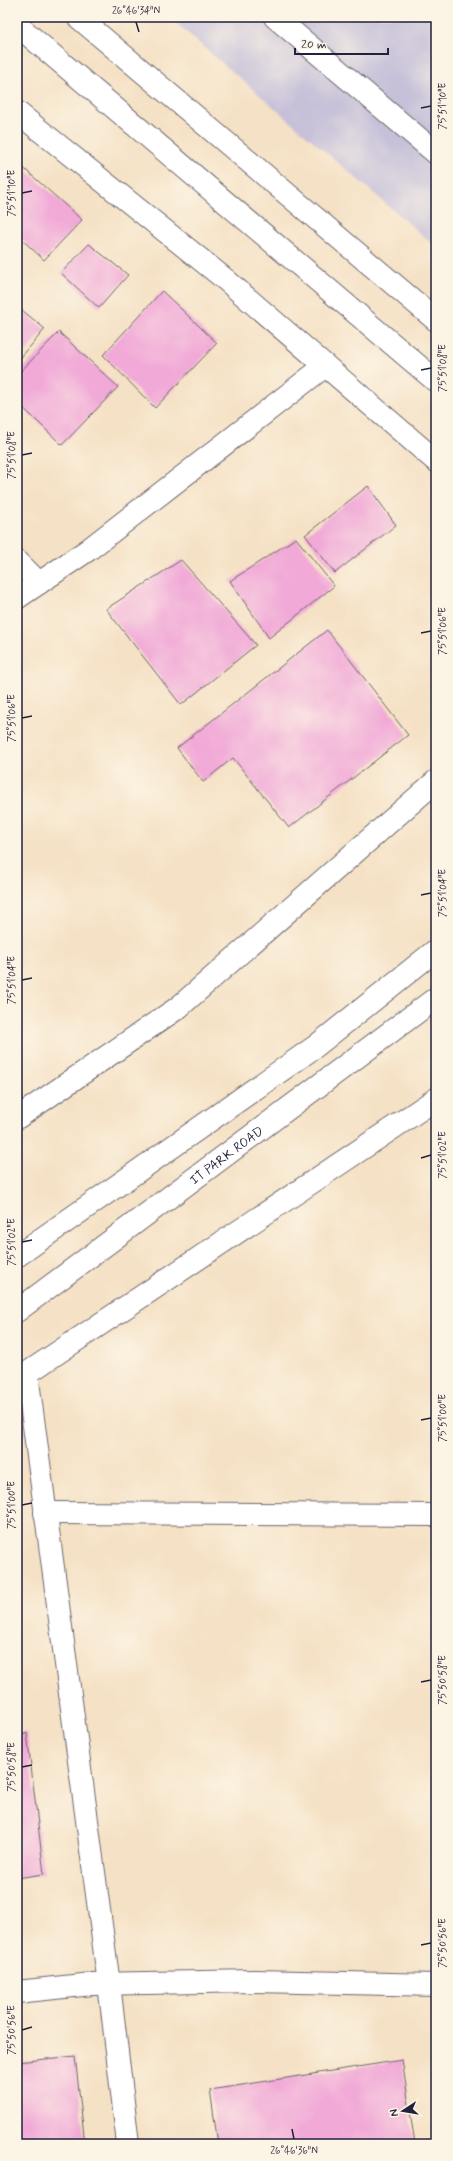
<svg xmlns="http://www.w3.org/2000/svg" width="453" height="2161" font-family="Mynerve,sans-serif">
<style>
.industrial{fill:#c6c0d9}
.building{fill:#f1a9d7}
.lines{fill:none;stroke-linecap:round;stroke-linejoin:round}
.minor-casing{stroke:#6c656b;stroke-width:24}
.minor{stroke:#fff;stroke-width:22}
.ticks{fill:none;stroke:#22223b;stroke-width:1.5}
.labels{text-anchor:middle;stroke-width:3;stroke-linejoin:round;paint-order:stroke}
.street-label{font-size:13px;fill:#22223b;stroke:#fcf5e5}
.neatline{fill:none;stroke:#22223b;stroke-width:1.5}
.ticks-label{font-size:10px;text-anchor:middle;fill:#22223b}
</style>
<rect width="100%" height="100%" fill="#fcf5e5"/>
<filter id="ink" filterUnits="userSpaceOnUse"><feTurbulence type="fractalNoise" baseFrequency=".025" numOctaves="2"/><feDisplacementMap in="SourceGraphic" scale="8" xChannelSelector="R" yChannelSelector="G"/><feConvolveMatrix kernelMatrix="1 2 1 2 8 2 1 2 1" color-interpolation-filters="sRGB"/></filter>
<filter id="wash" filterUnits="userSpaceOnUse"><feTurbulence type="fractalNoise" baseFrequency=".012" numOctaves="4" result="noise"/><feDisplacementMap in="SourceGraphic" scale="16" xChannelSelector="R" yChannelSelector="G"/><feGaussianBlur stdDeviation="0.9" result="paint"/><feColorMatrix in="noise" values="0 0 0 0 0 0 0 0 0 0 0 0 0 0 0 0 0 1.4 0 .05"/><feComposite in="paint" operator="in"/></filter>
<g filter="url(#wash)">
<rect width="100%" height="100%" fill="#f5e1c5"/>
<!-- industrial -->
<polygon class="industrial" points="169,17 436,17 436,247"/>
<g id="blocks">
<!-- building -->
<g class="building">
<polygon points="19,164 82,220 44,260 17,235 17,167"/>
<polygon points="89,244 128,275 99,308 61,273"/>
<polygon points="162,291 217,343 155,408 103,355"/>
<polygon points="17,306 45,329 17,362"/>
<polygon points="59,332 118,387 62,445 17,402 17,375"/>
<polygon points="368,486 396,525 335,573 305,535"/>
<polygon points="296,538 334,586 269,638 230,581"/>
<polygon points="181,560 256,645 181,705 106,609"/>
<polygon points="327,630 408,735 289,828 233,758 203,782 177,748"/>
<polygon points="27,1733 44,1874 17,1878 17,1734"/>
<polygon points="75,2056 85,2144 17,2144 17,2062"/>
<polygon points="402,2060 415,2144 218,2144 210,2090"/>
</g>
</g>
</g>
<g filter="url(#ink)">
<use href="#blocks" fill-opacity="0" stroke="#6c656b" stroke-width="1"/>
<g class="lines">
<defs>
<g id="minor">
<polyline points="78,17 436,320"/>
<polyline points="275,17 436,153"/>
<polyline points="17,25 436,381"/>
<polyline points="17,112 226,280 436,461"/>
<polyline points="17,561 39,583"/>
<polyline points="17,598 88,550 325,366"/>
<polyline points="17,1118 179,1007 436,781"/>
<polyline points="17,1256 316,1046 436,950"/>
<path id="s1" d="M17,1311L436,998"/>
<polyline points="27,1374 109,1984 128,2144"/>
<polyline points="17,1380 436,1099"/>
<polyline points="45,1513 436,1515"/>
<polyline points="17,1992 92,1984 255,1981 436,1985"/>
</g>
</defs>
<!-- minor casing -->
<use href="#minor" class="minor-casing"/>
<!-- minor -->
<use href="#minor" class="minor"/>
</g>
</g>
<!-- ticks -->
<path class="ticks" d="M136,22L139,32M421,108L431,106M22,193L32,191M421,370L431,368M22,455L32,453M421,633L431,631M22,718L32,716M421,895L431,893M22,980L32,978M421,1158L431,1155M22,1242L32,1240M421,1420L431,1418M22,1505L32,1503M421,1682L431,1680M22,1767L32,1765M421,1945L431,1943M22,2030L32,2027M292,2129L294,2139"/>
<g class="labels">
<!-- street labels -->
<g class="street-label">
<text dy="5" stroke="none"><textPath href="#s1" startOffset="261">IT PARK ROAD</textPath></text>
</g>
</g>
<!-- margin -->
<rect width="453" height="2161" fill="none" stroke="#fcf5e5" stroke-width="44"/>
<!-- north arrow -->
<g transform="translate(403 2111) rotate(258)" stroke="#fcf5e5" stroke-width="3" paint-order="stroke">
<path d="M0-3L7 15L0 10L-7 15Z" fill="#22223b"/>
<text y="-6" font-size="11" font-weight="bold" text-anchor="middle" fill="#22223b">N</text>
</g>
<!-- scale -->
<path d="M295 48v6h93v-6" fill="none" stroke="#22223b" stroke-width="2"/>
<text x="301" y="48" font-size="12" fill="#22223b" stroke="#fcf5e5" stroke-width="3" paint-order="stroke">20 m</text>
<rect x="22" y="22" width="409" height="2117" class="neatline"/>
<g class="ticks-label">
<text x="136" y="14">26°46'34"N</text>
<text transform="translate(442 106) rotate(-90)" y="4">75°51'10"E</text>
<text transform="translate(11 193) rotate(-90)" y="4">75°51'10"E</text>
<text transform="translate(442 368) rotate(-90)" y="4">75°51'08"E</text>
<text transform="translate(11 455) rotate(-90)" y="4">75°51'08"E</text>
<text transform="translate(442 631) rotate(-90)" y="4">75°51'06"E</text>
<text transform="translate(11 718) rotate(-90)" y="4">75°51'06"E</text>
<text transform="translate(442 893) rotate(-90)" y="4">75°51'04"E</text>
<text transform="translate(11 980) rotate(-90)" y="4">75°51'04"E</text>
<text transform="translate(442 1155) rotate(-90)" y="4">75°51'02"E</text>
<text transform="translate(11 1242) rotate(-90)" y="4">75°51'02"E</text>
<text transform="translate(442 1418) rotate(-90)" y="4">75°51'00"E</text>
<text transform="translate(11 1505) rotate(-90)" y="4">75°51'00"E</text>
<text transform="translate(442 1680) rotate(-90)" y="4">75°50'58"E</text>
<text transform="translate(11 1767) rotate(-90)" y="4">75°50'58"E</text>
<text transform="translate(442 1943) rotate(-90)" y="4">75°50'56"E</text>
<text transform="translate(11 2030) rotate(-90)" y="4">75°50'56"E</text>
<text x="294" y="2154">26°46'36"N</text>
</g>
</svg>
